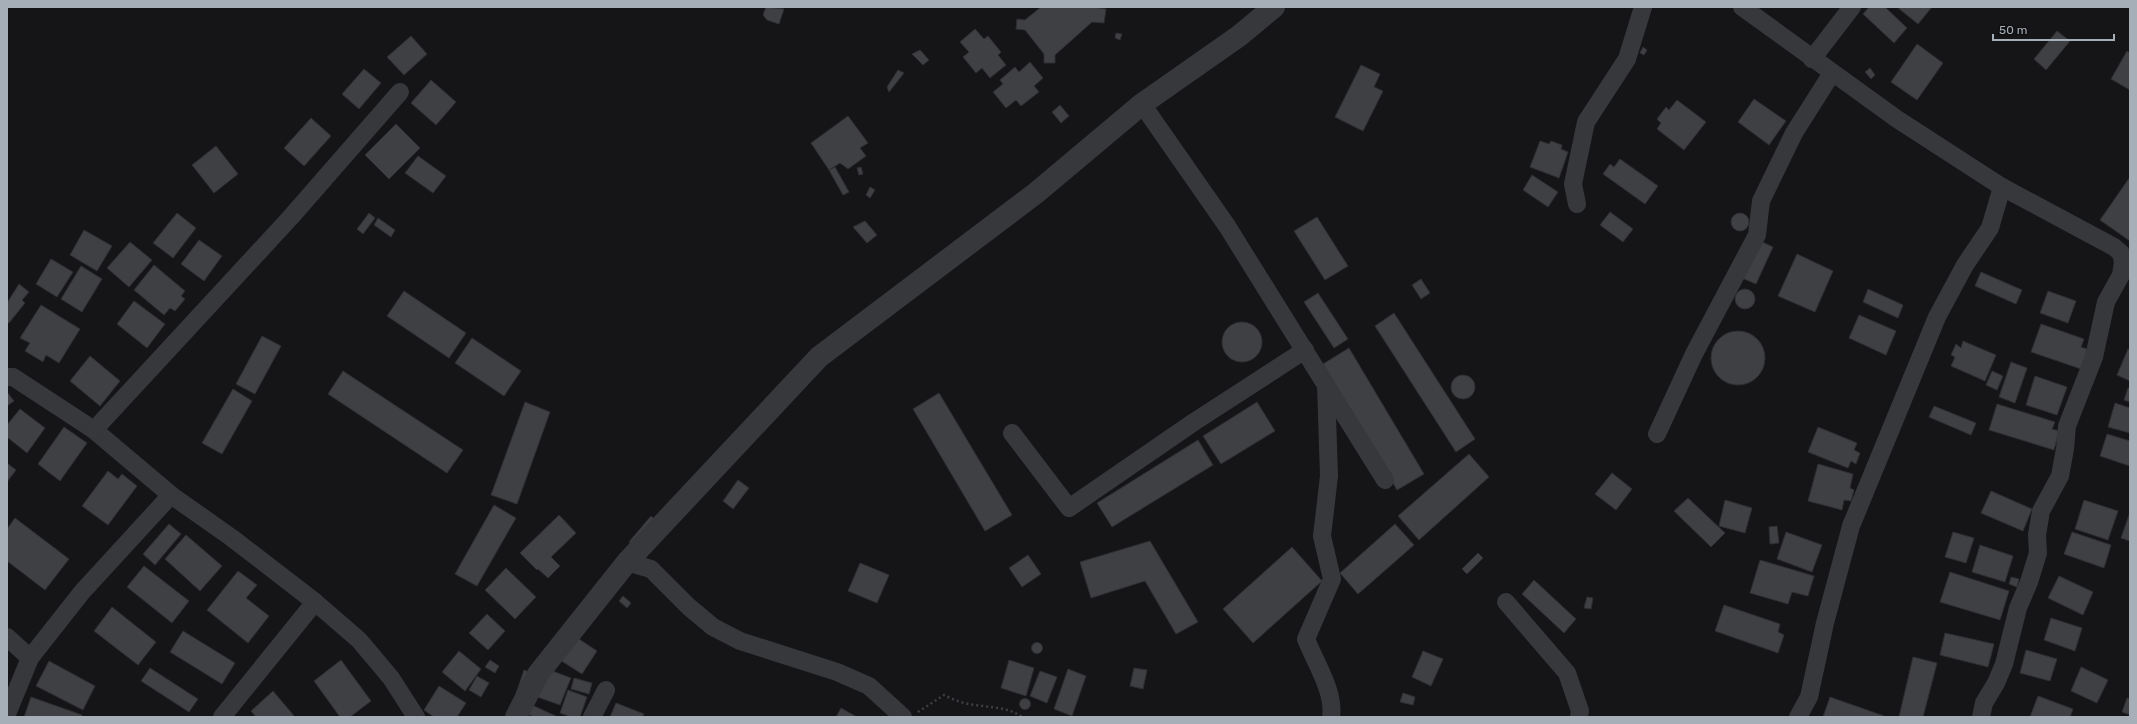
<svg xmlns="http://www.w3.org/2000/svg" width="2137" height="724" font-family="Rubik,sans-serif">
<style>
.building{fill:#3f4044;stroke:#2f2f33}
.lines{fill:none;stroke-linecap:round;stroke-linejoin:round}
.path{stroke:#3c3f43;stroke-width:2.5;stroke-dasharray:2 3;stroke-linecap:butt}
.minor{stroke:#36383c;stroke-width:18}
.tertiary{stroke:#36383c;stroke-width:22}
</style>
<rect width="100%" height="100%" fill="#151517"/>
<!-- building -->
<g class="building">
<polygon points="766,7 784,9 779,24 767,20 763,15"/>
<polygon points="1041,7 1092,7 1106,9 1104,23 1092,22 1055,55 1055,63 1044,63 1044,54 1025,30 1016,29 1017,19 1025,20"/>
<polygon points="1869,7 1885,7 1907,28 1894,43 1863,14"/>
<polygon points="1897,7 1932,7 1918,24"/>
<polygon points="975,29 984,39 988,36 1001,52 998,55 1006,65 990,78 982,68 976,73 963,57 969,52 960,42"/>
<polygon points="2057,31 2070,41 2046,70 2034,59"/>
<polygon points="1116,33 1122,34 1120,40 1115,38"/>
<polygon points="411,36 427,54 404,75 387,57"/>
<polygon points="1917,44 1943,63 1917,100 1891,82"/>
<polygon points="1643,47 1647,50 1644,55 1640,53"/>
<polygon points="920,50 929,60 923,65 912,54"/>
<polygon points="2127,51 2130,53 2130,90 2111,79"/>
<polygon points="1030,62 1043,78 1034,86 1039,92 1021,106 1016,100 1006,108 993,92 1003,84 1000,80 1015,67 1019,72"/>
<polygon points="1361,65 1380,74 1374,87 1383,91 1363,131 1335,117"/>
<polygon points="1870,68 1875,75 1871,79 1865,72"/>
<polygon points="364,69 381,83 359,109 342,94"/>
<polygon points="898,70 904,73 889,92 887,87"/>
<polygon points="431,80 456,102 436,125 411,103"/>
<polygon points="1754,99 1786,121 1769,145 1738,122"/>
<polygon points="1677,100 1706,122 1684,150 1657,129 1661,123 1657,119 1666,107 1669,110"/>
<polygon points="1060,105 1069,116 1061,123 1052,112"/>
<polygon points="848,116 868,143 860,148 866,156 848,169 840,163 829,170 811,143"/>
<polygon points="311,118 331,136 304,166 284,148"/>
<polygon points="396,124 420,148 389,179 365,155"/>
<polygon points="1540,141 1549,144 1551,141 1562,145 1561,149 1568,152 1559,178 1530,167"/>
<polygon points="216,146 238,174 214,193 192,165"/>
<polygon points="418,156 446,176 433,193 405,173"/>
<polygon points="1620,159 1658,186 1645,204 1603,174 1610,164 1614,167"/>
<polygon points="835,167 849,192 843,195 829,170"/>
<polygon points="861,167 863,174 859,175 857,168"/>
<polygon points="1532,175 1558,192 1548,207 1523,190"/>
<polygon points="2130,177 2130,241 2100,220"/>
<polygon points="870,187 875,190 870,198 866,195"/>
<polygon points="1610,212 1633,229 1623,242 1600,225"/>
<circle cx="1740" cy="222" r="9"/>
<polygon points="177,213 196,228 173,258 153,243"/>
<polygon points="369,213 375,218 363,234 357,229"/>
<polygon points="1317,217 1348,266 1325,280 1294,231"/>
<polygon points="378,218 395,230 391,237 374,225"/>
<polygon points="865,221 877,235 867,243 853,227"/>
<polygon points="84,230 112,246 97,271 70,255"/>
<polygon points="199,240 222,256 204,281 181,264"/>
<polygon points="1760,241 1773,247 1756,284 1742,278"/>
<polygon points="130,242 152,260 129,287 107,268"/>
<polygon points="1797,254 1833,271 1815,312 1778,296"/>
<polygon points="51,259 73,272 57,297 36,284"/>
<polygon points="154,265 185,291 181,296 185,299 175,311 170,308 164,315 134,290"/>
<polygon points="81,266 102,279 82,312 61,299"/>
<polygon points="1981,272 2022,290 2016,304 1975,286"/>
<polygon points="1421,279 1430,293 1421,299 1412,285"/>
<polygon points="19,284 29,292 22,300 25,303 9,323 7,322 7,303"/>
<polygon points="1868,289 1903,305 1898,318 1863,302"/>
<circle cx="1745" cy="299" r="10"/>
<polygon points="404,291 466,333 449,358 387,316"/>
<polygon points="2048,291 2076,301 2068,323 2040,313"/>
<polygon points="1318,293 1348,339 1334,348 1304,302"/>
<polygon points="134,301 165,324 147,348 117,324"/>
<polygon points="41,305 80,329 59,363 46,355 43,362 25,351 30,343 20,338"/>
<polygon points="1394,313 1475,439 1456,452 1375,326"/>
<polygon points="1859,315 1896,331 1886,355 1849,338"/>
<circle cx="1242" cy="342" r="20"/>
<polygon points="2041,324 2084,339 2081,347 2090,350 2084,370 2031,352"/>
<circle cx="1738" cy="358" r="27"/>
<polygon points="262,336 281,346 255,394 236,384"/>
<polygon points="472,338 521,371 504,396 455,363"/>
<polygon points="1963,341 1996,355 1985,381 1951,366 1955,357 1951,355 1956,344 1961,348"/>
<polygon points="1349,348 1424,474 1397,490 1323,364"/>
<polygon points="2128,349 2130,350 2130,381 2117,375"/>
<polygon points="90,356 120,381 100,406 70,381"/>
<polygon points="2011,362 2027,368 2015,403 1999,397"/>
<polygon points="343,371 463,450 447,473 328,394"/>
<polygon points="1992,371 2003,376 1997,390 1986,385"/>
<circle cx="1463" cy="387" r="12"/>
<polygon points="2035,376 2067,387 2057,415 2026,405"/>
<polygon points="2128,388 2130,388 2130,402 2124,400"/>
<polygon points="233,389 252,401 222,454 202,443"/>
<polygon points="7,392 14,401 7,406"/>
<polygon points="939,393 1012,515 985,531 913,409"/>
<polygon points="525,402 550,412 517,504 491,495"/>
<polygon points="1257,402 1275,431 1221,464 1203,436"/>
<polygon points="2115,403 2130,408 2130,433 2108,427"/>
<polygon points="1997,404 2055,422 2052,429 2059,431 2054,450 1989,430"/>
<polygon points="1934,406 1976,423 1971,435 1929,417"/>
<polygon points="20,409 45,428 27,453 7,437 7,425"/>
<polygon points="64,427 87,443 60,481 38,464"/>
<polygon points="1818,427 1857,443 1854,450 1860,453 1856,464 1851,461 1848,468 1808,452"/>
<polygon points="2107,434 2130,441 2130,466 2100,456"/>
<polygon points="1198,440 1213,465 1112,527 1097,503"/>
<polygon points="1469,454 1489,477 1419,540 1398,516"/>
<polygon points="7,463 16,470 7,482"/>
<polygon points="1818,464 1853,474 1850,488 1854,490 1851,501 1844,500 1842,510 1808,501"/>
<polygon points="108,471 118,479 122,474 137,486 108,525 82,506"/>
<polygon points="1612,473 1632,489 1616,510 1595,494"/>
<polygon points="738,480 749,488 733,509 723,501"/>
<polygon points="1991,491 2032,509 2023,531 1981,513"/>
<polygon points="1688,498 1725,533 1711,547 1674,511"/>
<polygon points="1725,500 1752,508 1745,533 1719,526"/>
<polygon points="2084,500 2118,511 2108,540 2075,529"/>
<polygon points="494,505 516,518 477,586 455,574"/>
<polygon points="559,515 576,533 551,557 560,566 548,578 538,569 537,570 520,553"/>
<polygon points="2129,515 2130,516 2130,541 2121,538"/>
<polygon points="651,516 660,524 637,549 629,542"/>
<polygon points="15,518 69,559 45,590 7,561 7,529"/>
<polygon points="169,524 181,534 155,565 143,554"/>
<polygon points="1395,524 1414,545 1358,594 1340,573"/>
<polygon points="1777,526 1779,543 1770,544 1769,527"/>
<polygon points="1786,532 1822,545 1812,572 1777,559"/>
<polygon points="1953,532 1974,538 1966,563 1945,557"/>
<polygon points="2072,532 2111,545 2104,568 2064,554"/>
<polygon points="186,535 222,566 200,591 165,559"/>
<polygon points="1150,541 1198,622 1176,634 1145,581 1091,598 1080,562"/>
<polygon points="1980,545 2013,556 2005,582 1972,572"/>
<polygon points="1292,547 1322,581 1253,643 1223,609"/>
<polygon points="1478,553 1483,558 1467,574 1462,569"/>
<polygon points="1028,555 1041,574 1022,587 1009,568"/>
<polygon points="1760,560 1814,576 1808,596 1792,592 1788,604 1750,593"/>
<polygon points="860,563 889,575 877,603 848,591"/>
<polygon points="144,566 189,601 172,623 127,587"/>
<polygon points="506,568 536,597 515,619 485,590"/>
<polygon points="238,571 257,585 246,598 269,616 248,643 207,610"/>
<polygon points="1950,572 2009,591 2000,620 1940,602"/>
<polygon points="2059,576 2093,592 2083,615 2048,598"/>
<polygon points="2011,577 2019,579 2017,587 2009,584"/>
<polygon points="1534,580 1576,619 1564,633 1522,594"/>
<polygon points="623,596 631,603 627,608 619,601"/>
<polygon points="1587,597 1593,598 1591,609 1584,608"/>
<polygon points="1724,605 1780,624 1778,632 1784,635 1778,653 1715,631"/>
<polygon points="112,607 156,642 138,665 94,631"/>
<polygon points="487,614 505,631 488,650 469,633"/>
<polygon points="2051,618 2082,628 2075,651 2044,640"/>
<polygon points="564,629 597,651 582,674 549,653"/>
<polygon points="183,631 235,663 222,684 170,652"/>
<polygon points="1945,633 1994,644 1988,667 1940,655"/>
<circle cx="1037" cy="648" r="5.5"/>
<polygon points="2026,650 2057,659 2050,681 2020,673"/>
<polygon points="459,651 481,669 465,691 442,672"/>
<polygon points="1423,651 1443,659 1431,686 1412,677"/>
<polygon points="1913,657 1937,663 1923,717 1899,717"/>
<polygon points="341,660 371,701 350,717 340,717 314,681"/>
<polygon points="490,660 499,666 495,673 485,667"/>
<polygon points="1009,660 1034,668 1026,696 1001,688"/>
<polygon points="49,661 95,686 83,710 36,686"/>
<polygon points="539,666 571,678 560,705 529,694"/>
<polygon points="2081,667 2108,680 2097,703 2071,691"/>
<polygon points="150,668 198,699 189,712 141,681"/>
<polygon points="1134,668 1147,670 1143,689 1130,686"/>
<polygon points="1068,669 1086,676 1072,716 1054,709"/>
<polygon points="524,670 534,674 516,694"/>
<polygon points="1040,671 1057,677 1047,703 1030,696"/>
<polygon points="477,676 489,683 481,697 469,690"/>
<polygon points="574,678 592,683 589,694 571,689"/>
<polygon points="439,686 466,703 457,717 434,717 424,710"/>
<polygon points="568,690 587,697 580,717 571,717 560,713"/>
<polygon points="273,691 295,717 256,717 251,711"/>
<polygon points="1403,693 1415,697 1413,705 1400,702"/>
<polygon points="2038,696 2073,709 2070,717 2030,717"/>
<polygon points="31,697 82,715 81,717 24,717"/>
<polygon points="1830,697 1887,717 1823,717"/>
<polygon points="2127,698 2130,699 2130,715 2122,712"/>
<circle cx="1025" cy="704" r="5.5"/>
<polygon points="523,701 558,717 534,717 519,710"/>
<polygon points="616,703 644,714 642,717 610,717"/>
<polygon points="841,708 857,717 836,717"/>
</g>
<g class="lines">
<!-- path -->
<path class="path" d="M918,712L944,695C950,698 957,701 964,703C984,708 1005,705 1022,717"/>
<!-- minor -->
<g class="minor">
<polyline points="1742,7 1897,119 2002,187 2114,247 2121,253 2123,262 2121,275 2106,302 2094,357 2067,426 2065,449 2060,476 2041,511 2037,535 2038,553 2029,582 2018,608 2004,664 1996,683 1984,703 1981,717"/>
<polyline points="1812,59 1852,7"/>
<polyline points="1142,104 1227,226 1385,480"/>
<polyline points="1577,204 1573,184 1586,122 1627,59 1643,7"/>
<polyline points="7,377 13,377 94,430 171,495 232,538 315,602 359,640 391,678 416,717"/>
<path d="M1326,385L1329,476L1322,536L1332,579L1306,639C1315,662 1335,692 1331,717"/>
<polyline points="94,430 290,218 400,92"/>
<polyline points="1012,433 1069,508 1194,422 1305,350"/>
<polyline points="1657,434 1694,354 1757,235 1761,201 1794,133 1832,73"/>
<polyline points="627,562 651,569 689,607 713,627 740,641 837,672 869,686 903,717"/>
<polyline points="1506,602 1567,673 1580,711 1579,717"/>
<polyline points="7,637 30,658"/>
<polyline points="7,714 30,658 82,592 171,495"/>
<polyline points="222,717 315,602"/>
<polyline points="592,717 606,690"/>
<polyline points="1798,717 1809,697 1825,623 1851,526 1937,317 1965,265 1990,228 2002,187"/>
</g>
<!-- tertiary -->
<polyline class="tertiary" points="516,717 538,674 627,562 819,357 1036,193 1142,104 1239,36 1274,7"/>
</g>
<!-- border -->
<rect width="2137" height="724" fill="none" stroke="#a6aeb8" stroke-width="16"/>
<!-- scale -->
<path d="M1993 34v6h121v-6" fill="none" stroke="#a6aeb8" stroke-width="2"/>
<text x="1999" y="34" font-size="12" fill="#a6aeb8" stroke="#101012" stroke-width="3" paint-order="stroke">50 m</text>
</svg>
